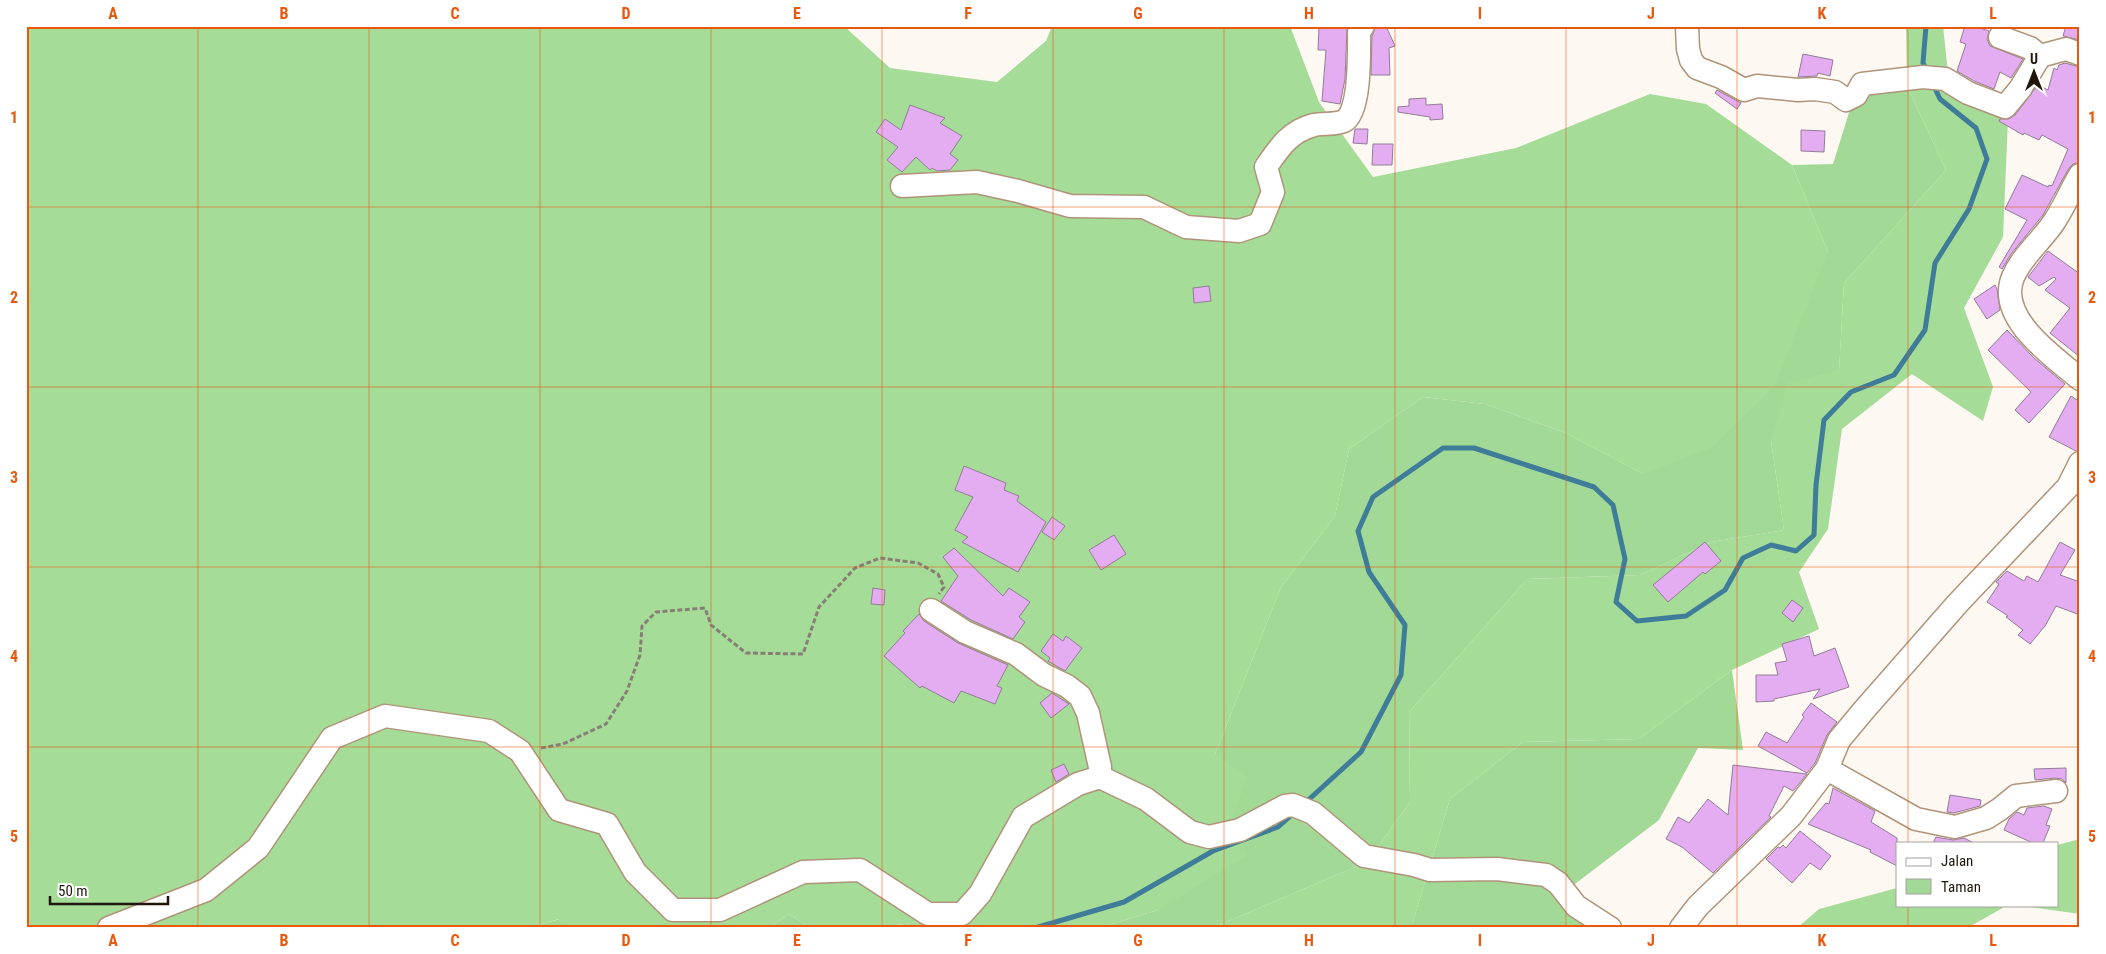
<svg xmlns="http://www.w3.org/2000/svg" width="2106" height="954" font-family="'Roboto Condensed',sans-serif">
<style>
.green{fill:#a3d996}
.forest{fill:#a5dc97}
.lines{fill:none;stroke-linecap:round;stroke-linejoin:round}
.stream{stroke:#3e7c99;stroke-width:5}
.building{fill:#e4adf1;stroke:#937c98}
.minor-casing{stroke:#af947a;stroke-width:25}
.path{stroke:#877f77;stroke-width:3;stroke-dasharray:5 2.5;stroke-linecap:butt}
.minor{stroke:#fff;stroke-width:22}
.grid{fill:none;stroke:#e8590c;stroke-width:1;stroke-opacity:0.55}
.neatline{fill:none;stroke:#e8590c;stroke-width:2}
.grid-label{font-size:16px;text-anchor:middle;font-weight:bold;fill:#e8590c}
</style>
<rect width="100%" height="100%" fill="#fef8f3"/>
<!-- green -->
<g class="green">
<polygon points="1907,86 1946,170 1844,283 1839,371 1771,441 1784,530 1711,542 1640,575 1527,579 1409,712 1410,802 1367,862 1212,928 1099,928 1158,910 1231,822 1215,754 1281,587 1335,516 1349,449 1423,397 1485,404 1566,433 1643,474 1828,252 1792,165 1833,164 1856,90"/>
<polygon points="1732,670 1743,750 1698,748 1659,820 1567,890 1613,928 1411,928 1450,799 1523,742 1639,739"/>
<polygon points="789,914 811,928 768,928"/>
<polygon points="958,918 952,928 869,928"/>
<polygon points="560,919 562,928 528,928"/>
</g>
<!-- forest -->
<g class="forest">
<polygon points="26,26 844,26 890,68 997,82 1046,41 1052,26 1290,26 1319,102 1373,177 1516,148 1650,94 1706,104 1792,165 1828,252 1775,385 1711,448 1643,474 1566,433 1485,404 1423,397 1349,449 1335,516 1281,587 1215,754 1247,777 1231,822 1247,855 1158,910 1099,928 952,928 957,918 869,928 811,928 789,914 768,928 562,928 559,919 528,928 26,928"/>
<polygon points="1906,26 1943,26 1950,91 2008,119 2003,237 1964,308 1993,387 1983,421 1912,374 1842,429 1828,529 1799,572 1819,629 1732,670 1639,739 1523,742 1450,799 1411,928 1212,928 1367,862 1410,802 1409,712 1527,579 1640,575 1711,542 1784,530 1771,441 1788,383 1839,370 1844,283 1946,170 1907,86"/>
<polygon points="2080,839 2080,914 2016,905 2057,905 2057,845"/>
<polygon points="1897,888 1897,905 2008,905 1967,928 1797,928 1819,909"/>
</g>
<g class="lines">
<!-- stream -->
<g class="stream">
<polyline points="1926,26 1923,63 1927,72"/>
<polyline points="1305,803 1361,752 1401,675 1405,625 1369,572 1358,531 1373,497 1443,448 1474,448 1594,487 1613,505 1625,559 1616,602 1637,621 1686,616 1725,590 1743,558 1771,545 1796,551 1814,535 1816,485 1824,420 1851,392 1894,375 1925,330 1935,263 1969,209 1987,159 1976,128 1940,99 1933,84"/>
<polyline points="1035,928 1124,902 1213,851 1278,827 1295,812"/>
</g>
</g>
<!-- building -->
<g class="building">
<polygon points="1376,26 1386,26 1395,46 1389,48 1390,75 1371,75 1372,36"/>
<polygon points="1965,26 1974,26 1989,31 1987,39 1990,46 2023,59 2011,78 2000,72 1994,89 1974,81 1957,71 1966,44 1960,42"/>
<polygon points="2066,26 2080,26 2080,40 2063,36"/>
<polygon points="1319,27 1347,28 1345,79 1340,104 1322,101 1326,50 1318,50"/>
<polygon points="1803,54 1833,60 1830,76 1818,73 1817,76 1798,77"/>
<polygon points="2065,63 2080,67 2080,162 2073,164 2069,168 2043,215 2011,254 2002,269 1999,267 2027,220 2005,209 2022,175 2048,187 2049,185 2052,186 2068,149 2042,135 2039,140 2024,133 2023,135 1999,121 2000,119 2009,119 2015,115 2038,85 2048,90 2054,68 2057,70 2059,65"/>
<polygon points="1717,90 1741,103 1737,109 1715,93"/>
<polygon points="1426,98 1426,105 1442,104 1443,119 1430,120 1430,117 1398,112 1398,107 1409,106 1409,99"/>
<polygon points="910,105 945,118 940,123 962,136 950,154 958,160 950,170 937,171 932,168 930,170 916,157 902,172 887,160 898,147 876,132 885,119 901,130"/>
<polygon points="1355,129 1368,129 1367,144 1353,143"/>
<polygon points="1801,130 1825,131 1824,152 1801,151"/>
<polygon points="1373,144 1393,144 1392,165 1372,165"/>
<polygon points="2048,251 2080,274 2080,357 2050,333 2070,308 2045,290 2056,279 2054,277 2039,286 2028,277"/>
<polygon points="1995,285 1997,289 2000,310 1987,319 1974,299"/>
<polygon points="1209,286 1211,301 1194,303 1193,288"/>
<polygon points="2007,330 2034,358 2065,384 2029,423 2015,410 2031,392 1988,350"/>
<polygon points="2071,396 2080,402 2080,450 2076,451 2049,437"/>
<polygon points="964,466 1006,483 1004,490 1019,496 1017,501 1046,522 1018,572 962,542 968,537 955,530 973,497 955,490"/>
<polygon points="1052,517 1065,526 1054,540 1042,532"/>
<polygon points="1114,535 1126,554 1101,570 1089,550"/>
<polygon points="1705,542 1721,561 1705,574 1703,572 1668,602 1653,585"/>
<polygon points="2060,542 2075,550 2060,575 2080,582 2080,615 2056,606 2045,626 2030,644 2018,635 2023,630 2006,617 2008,616 1987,602 1999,584 1996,582 2007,571 2024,581 2027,576 2038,582"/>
<polygon points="954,548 1003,596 1009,588 1030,602 1019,617 1025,622 1013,639 971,620 941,601 958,576 943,557"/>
<polygon points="873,588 885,590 884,605 871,604"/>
<polygon points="1792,600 1803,608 1793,622 1782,613"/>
<polygon points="919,614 924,621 958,643 1008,665 997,686 1002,688 995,704 961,691 954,703 922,686 920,688 884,656 905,633 903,631"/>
<polygon points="1053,634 1063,641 1066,636 1082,648 1065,671 1048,661 1050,658 1041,651"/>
<polygon points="1809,636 1814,656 1835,648 1849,687 1813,699 1820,689 1774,699 1774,701 1756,702 1756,675 1778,675 1775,663 1787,661 1782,644"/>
<polygon points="1052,693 1069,704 1051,718 1040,703"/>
<polygon points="1811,703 1837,722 1827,735 1815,763 1807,773 1758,746 1766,732 1787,743 1804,717 1802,715"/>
<polygon points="1064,764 1069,774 1056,782 1051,770"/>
<polygon points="1733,765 1807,774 1793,791 1784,786 1769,816 1771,817 1713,873 1682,847 1666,839 1678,817 1689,823 1708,799 1728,815"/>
<polygon points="2066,768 2066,783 2062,779 2055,778 2035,780 2034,769"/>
<polygon points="1833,788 1875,811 1871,822 1897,838 1897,866 1870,852 1871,850 1808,824 1826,803 1829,804"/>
<polygon points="1950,795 1981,800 1980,806 1954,813 1947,812"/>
<polygon points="2044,806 2052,809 2046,825 2050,826 2043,843 2033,843 2004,830 2009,819 2017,812 2024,815 2027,808"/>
<polygon points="1800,831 1831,856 1820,870 1810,863 1792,883 1766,859 1778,847 1780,848 1783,845 1786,848"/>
<polygon points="1936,837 1953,840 1964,838 1974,843 1933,843"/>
</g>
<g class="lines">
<defs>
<g id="minor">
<polyline points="1687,26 1688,49 1691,60 1697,68 1721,77 1744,90 1757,86 1798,90 1815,89 1835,92 1846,100 1856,95 1862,84 1923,77 1945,79 1968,93 2005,107 2020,89 2040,56"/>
<polyline points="2000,37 2030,48 2040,56 2066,49 2080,54"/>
<path d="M2080,175C2071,190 2064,207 2054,222C2042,240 2022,256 2013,277C1996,318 2054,357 2080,379"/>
<path d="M902,186L977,182L1018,191L1070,206L1144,207L1186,227L1239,231L1260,224L1273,192L1266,167C1279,148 1290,131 1314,125C1323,123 1336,125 1344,121C1361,112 1359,50 1359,32L1363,26"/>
<polyline points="931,610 965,632 1016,654 1044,675 1067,686 1080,696 1088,713 1100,767 1100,777 1146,799 1190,832 1209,837 1240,830 1285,806 1293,805 1313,813 1364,856 1414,865 1430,870 1497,869 1546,875 1558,883 1576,906 1610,928"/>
<polyline points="1827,769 1916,819 1955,827 1986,818 2000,809 2016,796 2056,791"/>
<polyline points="109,928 206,890 258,848 332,738 385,716 489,731 520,751 559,810 607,824 635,872 673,910 720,910 803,872 860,870 928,914 962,914 980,894 1023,817 1078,784 1100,777"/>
<polyline points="1681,928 1698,906 1791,816 1827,769 1839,740 1864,710 1958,603 2068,487 2080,463"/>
</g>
</defs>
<!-- minor casing -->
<use href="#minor" class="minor-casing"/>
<!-- path -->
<polyline class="path" points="541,748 563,744 606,724 627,691 640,655 642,626 656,612 705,608 711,625 746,653 803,654 819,607 855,568 880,558 918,563 938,574 944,587 939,594"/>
<!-- minor -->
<use href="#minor" class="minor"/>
</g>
<!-- grid -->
<path class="grid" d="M198,26V928M369,26V928M540,26V928M711,26V928M882,26V928M1053,26V928M1224,26V928M1395,26V928M1566,26V928M1737,26V928M1908,26V843M26,207H2080M26,387H2080M26,567H2080M26,747H2080M1908,905V928"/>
<!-- border -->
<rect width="2106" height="954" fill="none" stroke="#ffffff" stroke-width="55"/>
<!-- legend -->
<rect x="1896" y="842" width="162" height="65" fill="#ffffff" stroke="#a6a29e"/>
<rect x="1906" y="858" width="25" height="8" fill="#ffffff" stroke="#a6a29e"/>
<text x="1941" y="866" font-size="15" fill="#20160c">Jalan</text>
<rect x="1906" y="879" width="25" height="15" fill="#a3d996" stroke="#a6a29e"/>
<text x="1941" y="892" font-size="15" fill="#20160c">Taman</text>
<!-- north arrow -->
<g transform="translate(2034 72)" stroke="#ffffff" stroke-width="4" paint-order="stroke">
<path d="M0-4L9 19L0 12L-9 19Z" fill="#20160c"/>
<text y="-8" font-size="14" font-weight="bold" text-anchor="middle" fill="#20160c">U</text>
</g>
<!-- scale -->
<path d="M50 896v8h118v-8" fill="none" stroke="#20160c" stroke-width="2.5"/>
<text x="58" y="896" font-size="15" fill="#20160c" stroke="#ffffff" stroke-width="4" paint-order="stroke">50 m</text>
<rect x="28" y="28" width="2050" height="898" class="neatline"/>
<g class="grid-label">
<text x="113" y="19">A</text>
<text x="284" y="19">B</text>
<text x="455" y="19">C</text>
<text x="626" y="19">D</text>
<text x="797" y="19">E</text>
<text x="968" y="19">F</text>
<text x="1138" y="19">G</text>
<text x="1309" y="19">H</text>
<text x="1480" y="19">I</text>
<text x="1651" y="19">J</text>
<text x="1822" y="19">K</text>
<text x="1993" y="19">L</text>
<text x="14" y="123">1</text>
<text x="2092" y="123">1</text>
<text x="14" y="303">2</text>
<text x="2092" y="303">2</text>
<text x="14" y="483">3</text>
<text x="2092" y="483">3</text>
<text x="14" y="662">4</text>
<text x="2092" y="662">4</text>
<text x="14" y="842">5</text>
<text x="2092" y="842">5</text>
<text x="113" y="946">A</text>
<text x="284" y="946">B</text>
<text x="455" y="946">C</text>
<text x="626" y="946">D</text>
<text x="797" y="946">E</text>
<text x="968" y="946">F</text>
<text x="1138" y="946">G</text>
<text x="1309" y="946">H</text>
<text x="1480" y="946">I</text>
<text x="1651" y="946">J</text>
<text x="1822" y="946">K</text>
<text x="1993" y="946">L</text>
</g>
</svg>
